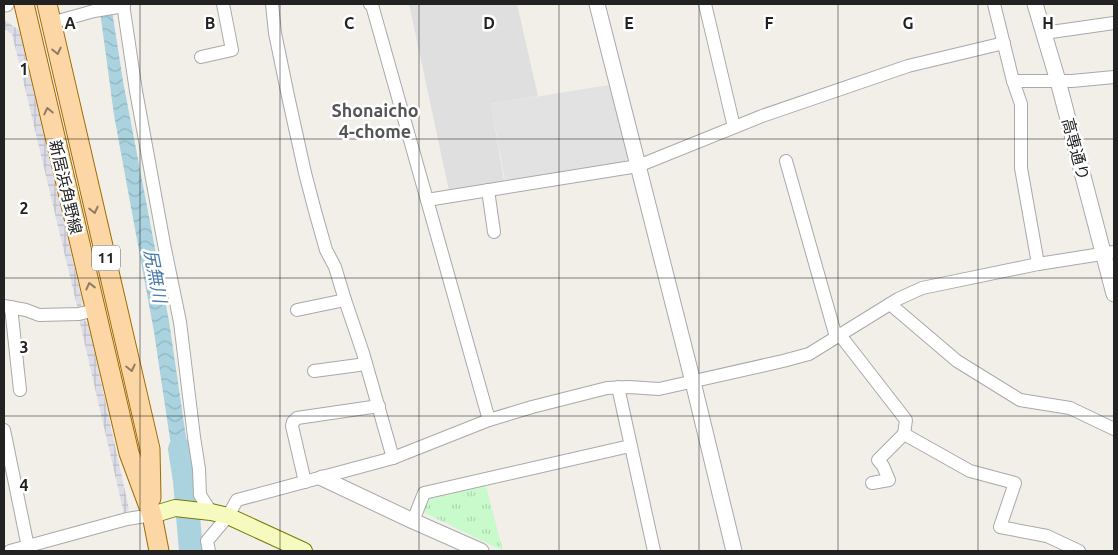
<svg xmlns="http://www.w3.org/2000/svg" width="1118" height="555" font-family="Ubuntu,'Noto Sans JP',sans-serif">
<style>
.residential{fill:#e0dfdf}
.park{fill:url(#park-tufts)}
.parking{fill:#e2e2e2}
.plaza{fill:url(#plaza-grid)}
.water{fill:url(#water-waves)}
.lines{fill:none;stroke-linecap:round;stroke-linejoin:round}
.river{stroke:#aad3df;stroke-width:24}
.minor-casing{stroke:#a9a9a9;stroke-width:14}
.tertiary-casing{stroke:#a9a9a9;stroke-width:17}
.secondary-casing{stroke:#707d05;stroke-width:18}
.primary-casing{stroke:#a06b00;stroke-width:21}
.minor{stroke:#fff;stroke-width:12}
.tertiary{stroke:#fff;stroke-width:15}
.secondary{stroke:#f7fabf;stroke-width:16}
.primary{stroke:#fcd6a4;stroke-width:19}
.oneway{stroke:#8f7c63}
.grid{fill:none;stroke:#222;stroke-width:1;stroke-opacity:0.55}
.labels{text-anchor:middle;stroke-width:5;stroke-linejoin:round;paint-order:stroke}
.shield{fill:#fff;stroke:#646464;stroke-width:1}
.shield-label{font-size:15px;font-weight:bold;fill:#222}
.street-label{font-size:16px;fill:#222;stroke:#fff}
.neighbourhood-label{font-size:18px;font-weight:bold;fill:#555;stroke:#fff}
.water-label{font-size:18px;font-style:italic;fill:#4a7aab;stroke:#fff}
.grid-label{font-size:16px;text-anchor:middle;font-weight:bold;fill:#222;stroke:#fff;stroke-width:5;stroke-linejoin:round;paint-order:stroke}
</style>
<defs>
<pattern id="park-tufts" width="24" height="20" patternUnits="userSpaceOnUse" patternTransform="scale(1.25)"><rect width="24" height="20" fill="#c8facc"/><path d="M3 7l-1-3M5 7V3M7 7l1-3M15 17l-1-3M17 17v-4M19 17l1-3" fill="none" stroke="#acd6af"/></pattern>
<pattern id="plaza-grid" width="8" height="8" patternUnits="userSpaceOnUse" patternTransform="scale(1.25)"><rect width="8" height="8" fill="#dddde8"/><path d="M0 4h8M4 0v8" fill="none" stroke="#bdbdc7"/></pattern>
<pattern id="water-waves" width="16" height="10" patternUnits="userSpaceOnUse" patternTransform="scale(1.25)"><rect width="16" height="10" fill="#aad3df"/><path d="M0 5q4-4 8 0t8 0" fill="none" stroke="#92b5bf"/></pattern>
</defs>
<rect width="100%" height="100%" fill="#f2efe9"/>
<!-- residential -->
<polygon class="residential" points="409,4 517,4 538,96 491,104 504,181 449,191"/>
<!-- park -->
<polygon class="park" points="486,486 503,551 423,512 426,500"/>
<!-- parking -->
<polygon class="parking" points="609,85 628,157 625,162 505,181 491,104"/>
<!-- plaza -->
<g class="plaza">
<polygon points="4,20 19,30 82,300 81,307 78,310 12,34 4,29"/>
<polygon points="79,319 83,319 88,323 129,509 124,514"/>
</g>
<!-- water -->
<polygon class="water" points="99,4 111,4 123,81 169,321 187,444 190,484 177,475 173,459 154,332 114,115"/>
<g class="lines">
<!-- river -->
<polyline class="river" points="180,449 185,481 191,551"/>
<defs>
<g id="minor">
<polyline points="123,4 136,91 164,244 180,322 194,437 199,469 200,495 211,512"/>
<polyline points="272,4 275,33 288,96 305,173 315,211 326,250 335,267 345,300 363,353 393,458"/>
<polyline points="370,4 372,5 427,200 638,166 762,116 908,66 1004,43"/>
<polyline points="705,4 734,127"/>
<polyline points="994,4 1013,81 1072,81 1114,77"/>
<polyline points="51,23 94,11 124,6"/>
<polyline points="1044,33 1114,23"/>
<polyline points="201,57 232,50 223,4"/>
<polyline points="1013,81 1021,104 1021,168 1038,264"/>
<polyline points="786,161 836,337"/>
<polyline points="488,190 494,232"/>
<polyline points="427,200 489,420"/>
<polyline points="890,304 957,361 1020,400 1070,408 1114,429"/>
<polyline points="4,306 26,310 39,315 79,314 95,310"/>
<polyline points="11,307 20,390"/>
<polyline points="297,310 345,300"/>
<polyline points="840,335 906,420 904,434 878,460 883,466 889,480 872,483"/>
<polyline points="314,371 366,364"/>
<polyline points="618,387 654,551"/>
<polyline points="4,430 28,547"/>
<polyline points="904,434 970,471 1015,483 1000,527 1047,536 1079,551"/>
<polyline points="305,482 292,426 293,422 297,418 379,406"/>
<polyline points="413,521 424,493 630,446"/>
<polyline points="10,551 127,519 152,515"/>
<polyline points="209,551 207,541 228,516 237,500 393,458 489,420 532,407 607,388 629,387 659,389 783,361 809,354 898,299 922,288 1038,264 1114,252"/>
</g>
<g id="tertiary">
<polyline points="4,4 6,4"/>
<polyline points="597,4 693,382 734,551"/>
<polyline points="1035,4 1058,81 1114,294"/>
<polyline points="322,478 413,521 481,551"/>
</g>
<polyline id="secondary" points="152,515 175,508 211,512 228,516 304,551"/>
<g id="primary">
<polyline points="24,4 129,453 152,515 159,551"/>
<polyline points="47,4 150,449 151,498"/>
</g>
</defs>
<!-- minor casing -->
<use href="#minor" class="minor-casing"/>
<!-- tertiary casing -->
<use href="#tertiary" class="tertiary-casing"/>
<!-- secondary casing -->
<use href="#secondary" class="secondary-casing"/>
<!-- primary casing -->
<use href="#primary" class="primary-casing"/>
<!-- minor -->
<use href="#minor" class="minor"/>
<!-- tertiary -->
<use href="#tertiary" class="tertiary"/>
<!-- secondary -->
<use href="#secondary" class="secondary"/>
<!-- primary -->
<use href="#primary" class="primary"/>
</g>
<!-- one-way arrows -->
<defs><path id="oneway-chevron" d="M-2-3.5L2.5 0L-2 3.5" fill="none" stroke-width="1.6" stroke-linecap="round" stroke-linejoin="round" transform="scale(1.25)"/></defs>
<g class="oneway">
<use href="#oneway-chevron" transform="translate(57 51) rotate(77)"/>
<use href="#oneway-chevron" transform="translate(48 111) rotate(-103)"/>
<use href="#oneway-chevron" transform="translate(94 210) rotate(77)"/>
<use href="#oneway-chevron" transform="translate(90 286) rotate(-104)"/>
<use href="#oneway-chevron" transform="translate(131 368) rotate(77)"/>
</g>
<!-- grid -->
<path class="grid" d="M140,4V551M280,4V551M419,4V551M559,4V551M699,4V551M838,4V551M978,4V551M4,139H1114M4,278H1114M4,416H1114"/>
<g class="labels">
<!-- shield labels -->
<rect class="shield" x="92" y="245.5" width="28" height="25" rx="4"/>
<g class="shield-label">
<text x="106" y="263">11</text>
</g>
<!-- street labels -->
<g class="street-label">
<text transform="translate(1076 149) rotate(75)" y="6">高専通り</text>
<text transform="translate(66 187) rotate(77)" y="6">新居浜角野線</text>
</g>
<!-- neighbourhood labels -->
<g class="neighbourhood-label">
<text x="375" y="117">Shonaicho<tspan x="375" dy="21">4-chome</tspan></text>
</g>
<!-- water labels -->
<g class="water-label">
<text transform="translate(155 276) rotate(79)" y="6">尻無川</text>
</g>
</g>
<g class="grid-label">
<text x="70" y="29">A</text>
<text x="210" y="29">B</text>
<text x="349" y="29">C</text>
<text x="489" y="29">D</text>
<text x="629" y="29">E</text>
<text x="769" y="29">F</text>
<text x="908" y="29">G</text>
<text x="1048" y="29">H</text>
<text x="24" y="75">1</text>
<text x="24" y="214">2</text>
<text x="24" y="353">3</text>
<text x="24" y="491">4</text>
</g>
<!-- border -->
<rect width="1118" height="555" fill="none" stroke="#222222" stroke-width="10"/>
</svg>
